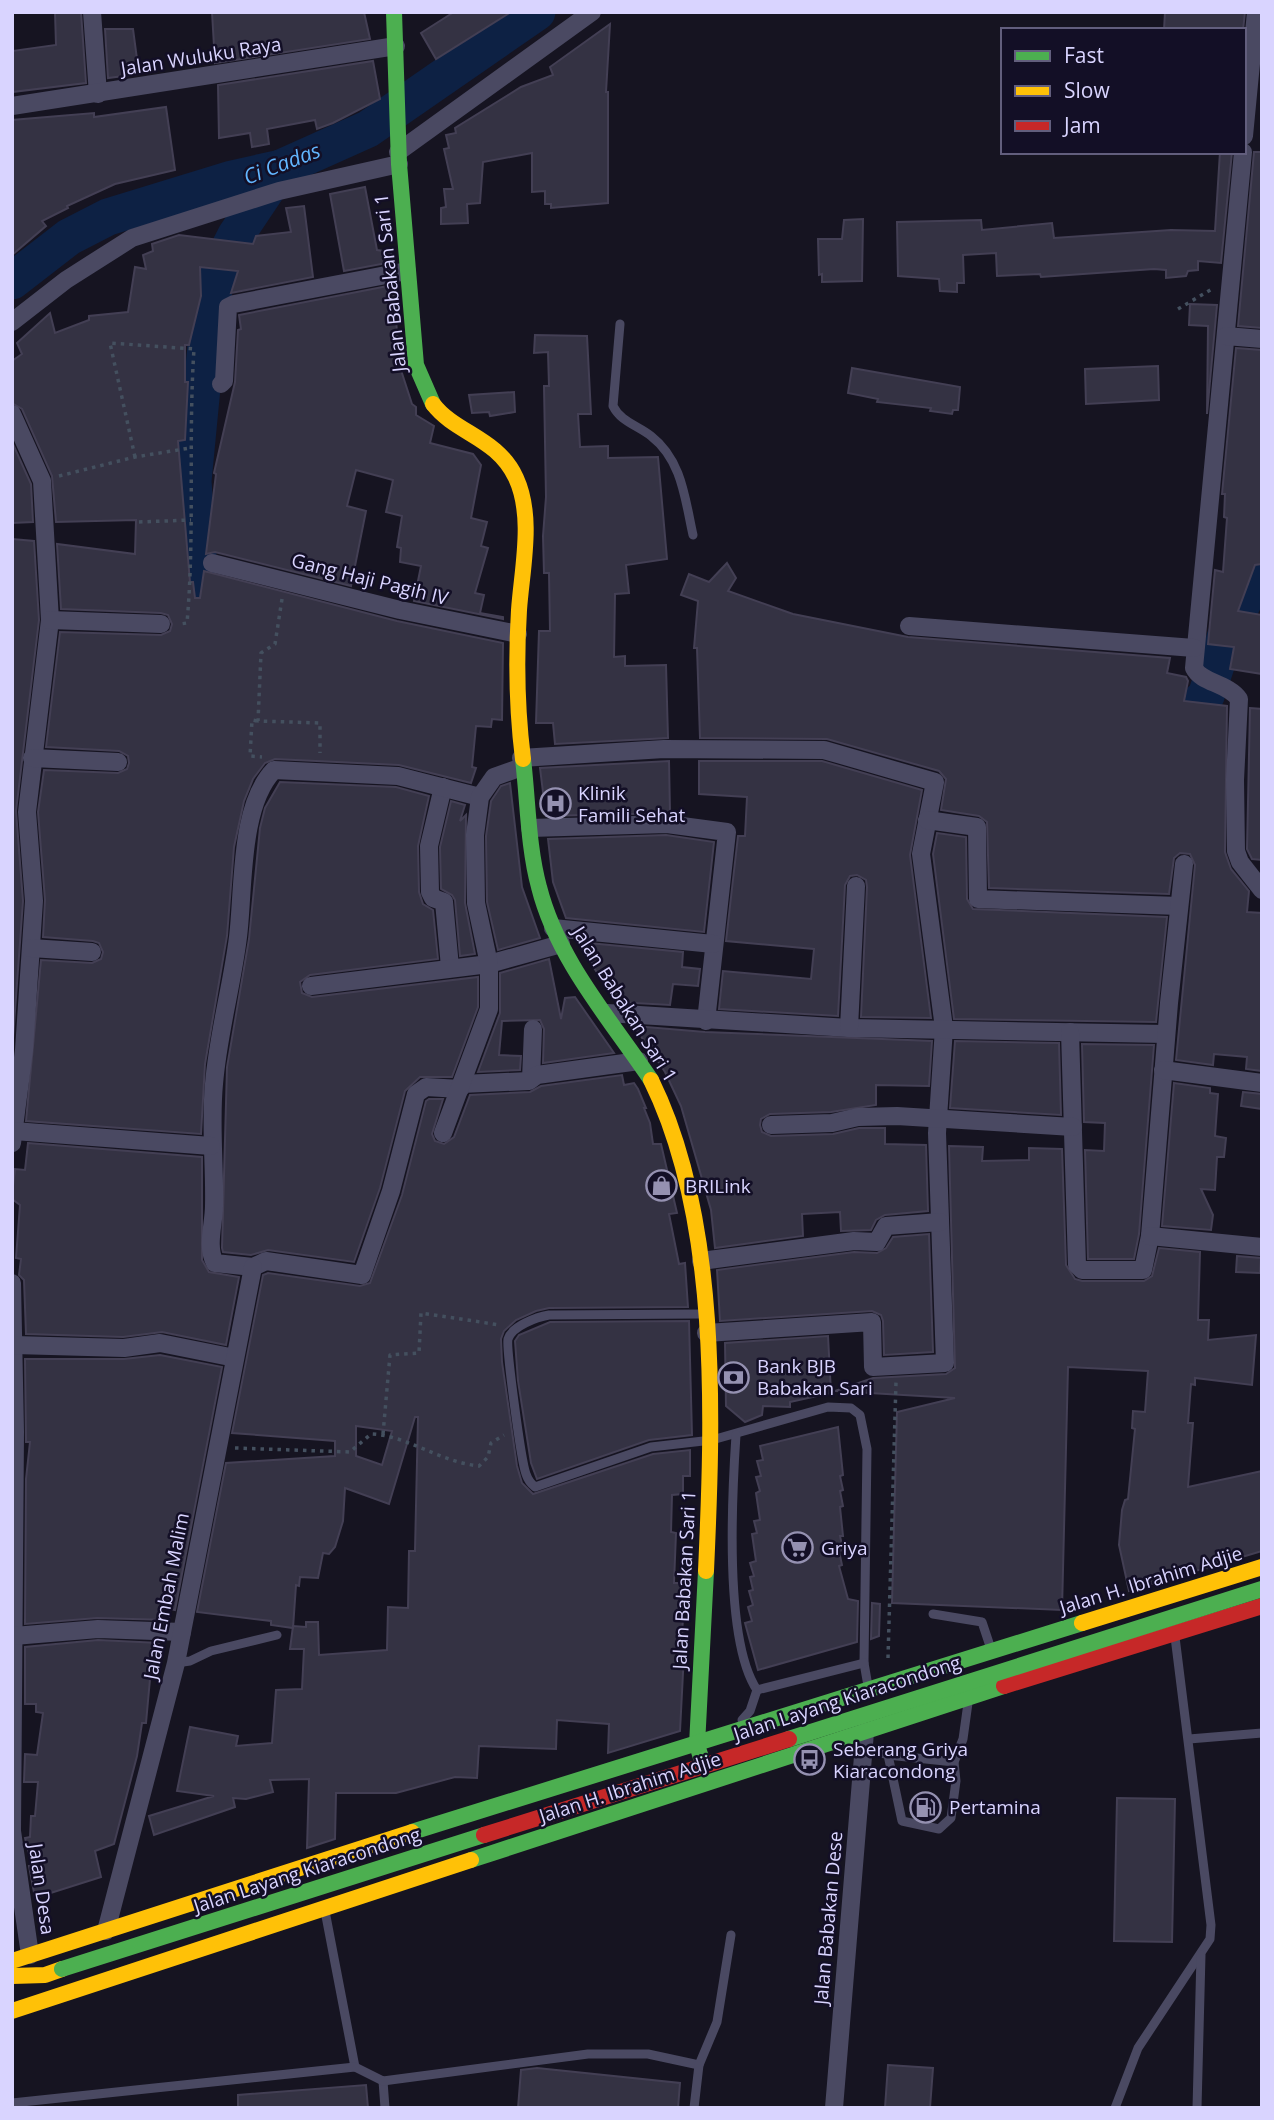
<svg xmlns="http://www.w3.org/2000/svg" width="1274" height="2120" font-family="'Open Sans',sans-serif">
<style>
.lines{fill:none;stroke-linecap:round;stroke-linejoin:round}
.river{stroke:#0d2144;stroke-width:37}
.building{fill:#343243;stroke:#433f54;stroke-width:2;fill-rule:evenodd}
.path{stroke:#44505f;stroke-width:3.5;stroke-dasharray:3.5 5;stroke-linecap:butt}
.lane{stroke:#4a4962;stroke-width:9}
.street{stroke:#4a4962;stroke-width:18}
.fast{stroke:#4caf50;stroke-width:16}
.slow{stroke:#ffc107;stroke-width:16}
.jam{stroke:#c62828;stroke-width:16}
.fast-bridge{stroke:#4caf50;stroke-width:16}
.jam-bridge{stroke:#c62828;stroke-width:16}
.labels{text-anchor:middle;stroke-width:5;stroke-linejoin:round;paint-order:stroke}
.street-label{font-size:19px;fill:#d9d4ff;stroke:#130f26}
.poi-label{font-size:19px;fill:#d9d4ff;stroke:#130f26;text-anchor:start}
.water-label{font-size:21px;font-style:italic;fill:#62b6ff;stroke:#130f26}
</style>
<rect width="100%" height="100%" fill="#161421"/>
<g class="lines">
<!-- river -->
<g class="river">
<polyline points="12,281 69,237 108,217 232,179 281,168 368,129 537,12"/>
<polyline points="195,640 190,621 198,552 193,481 209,315 218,270 236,235 281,168"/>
<polyline points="1153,701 1188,708 1194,707 1206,696 1226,635 1262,566"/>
</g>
</g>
<!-- building -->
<g class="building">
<polygon points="55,12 81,12 86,83 12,92 12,51 56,45"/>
<polygon points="212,12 364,12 370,39 215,63"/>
<polygon points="454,12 511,12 436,59 421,33"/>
<polygon points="1165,12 1245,12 1243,30 1164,30"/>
<polygon points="610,24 606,92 608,92 608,203 551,208 551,204 545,204 545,191 532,192 532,153 483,162 480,203 467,204 468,223 441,224 441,208 446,207 444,189 453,189 444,149 449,148 446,135 456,133 455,128 521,87 553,75 550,67"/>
<polygon points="105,29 133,29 139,74 108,78"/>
<polygon points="373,61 380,99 333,123 317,129 315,120 267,129 269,144 252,147 250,133 219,138 218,85"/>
<polygon points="166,107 175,170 115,184 67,206 68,208 42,221 46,226 12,255 12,120 94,113 94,117"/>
<polygon points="1220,152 1232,152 1221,263 1198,261 1198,270 1188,271 1186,276 1166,278 1166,270 1154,269 1041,277 1040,274 997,276 996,253 963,255 964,283 957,283 957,292 940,291 939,279 898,276 897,222 981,220 982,230 1052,223 1054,238 1171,230 1215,231"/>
<polygon points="1254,152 1262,152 1262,328 1238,326"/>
<polygon points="365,187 377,250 391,252 392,262 344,271 330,194"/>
<polygon points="304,206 313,277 231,293 238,271 200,267 201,296 189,345 185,345 185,382 188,382 185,440 178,441 190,582 193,582 195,598 200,598 204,571 397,621 503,643 502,720 492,719 491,727 476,726 472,767 476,768 471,783 399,765 275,759 265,763 253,779 244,801 234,847 227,936 205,1064 201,1134 26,1121 41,960 92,963 101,959 103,952 99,943 93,941 43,937 45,900 38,812 44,770 118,773 127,769 129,763 128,756 119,751 46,747 60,632 161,635 170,631 172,624 168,615 161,613 61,609 57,544 135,554 136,520 56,522 52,476 22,409 12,403 12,361 22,354 17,343 50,313 55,333 89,320 89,316 128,312 135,267 146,269 143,255 153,251 152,244 179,235 253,244 256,236 291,232 286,208"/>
<polygon points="863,219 862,281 822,282 822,274 819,275 818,239 842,239 844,220"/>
<polygon points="393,285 400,367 412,404 416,407 416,415 434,426 430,443 473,454 481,465 471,518 487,522 481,546 488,548 475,593 484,595 480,613 503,617 503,619 414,601 421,566 400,562 401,548 397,547 402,516 386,512 393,480 356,470 347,506 366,511 351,586 215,552 206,554 216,474 214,473 235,382 238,330 241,329 239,315"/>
<polygon points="1190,304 1217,305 1207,414 1208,326 1189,325"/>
<polygon points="535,335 587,336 591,414 578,414 580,447 608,446 608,458 658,457 667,559 626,565 629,593 615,594 614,657 625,656 625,666 666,665 668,738 555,744 553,723 536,723 539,631 550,631 549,573 544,573 543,536 546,497 544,386 549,386 548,352 534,353"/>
<polygon points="1236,348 1262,350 1262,564 1255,565 1238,611 1262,615 1262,674 1230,669 1234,647 1208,644 1215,570 1223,572 1227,518 1224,517 1225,494 1222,494"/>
<polygon points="1158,366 1159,400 1086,404 1085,369"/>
<polygon points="852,368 960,387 958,410 953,410 952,414 930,411 931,408 877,402 878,399 848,393"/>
<polygon points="514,392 515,412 490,416 489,412 472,413 469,395"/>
<polygon points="12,442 31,484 33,522 12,523"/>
<polygon points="12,539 34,541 39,620 16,811 23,901 12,1052"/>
<polygon points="727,563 736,578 728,591 793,614 908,637 1170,658 1167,673 1186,677 1188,681 1184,701 1227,706 1225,852 1231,869 1249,891 1247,912 1262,913 1262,1071 1246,1069 1247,1057 1214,1054 1213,1065 1176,1060 1195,865 1190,854 1180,853 1174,858 1169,894 989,888 987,822 979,816 941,810 946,779 939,771 827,739 700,738 697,648 694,648 698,601 681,595 689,574 709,582"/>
<polygon points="1250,708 1262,709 1262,860 1252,859 1247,849"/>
<polygon points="669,761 670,813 546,816 540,768"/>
<polygon points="699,761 822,761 922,790 910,855 931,1018 861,1017 867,887 866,880 857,875 850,876 845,885 838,1016 719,1009 723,971 811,979 814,949 726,941 738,836 745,836 747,797 699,794"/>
<polygon points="280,782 396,787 429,796 418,846 419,892 423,904 433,910 438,959 310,975 300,982 302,993 312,997 478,977 478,1007 452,1077 420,1077 405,1091 380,1188 354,1262 268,1250 251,1255 223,1252 222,1248 227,1067 249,939 260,828 265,808"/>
<polygon points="510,783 522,887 540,938 498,950 487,902 486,836 491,801 501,786"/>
<polygon points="451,801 465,805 460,821 466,815 465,903 475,954 460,956 455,900 452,895 441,889 440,847"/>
<polygon points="937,833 966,837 967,899 973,909 1167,917 1156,1022 954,1019 933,854"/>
<polygon points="666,835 714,842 704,932 566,918 553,882 548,839"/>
<polygon points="578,942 683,952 682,967 700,969 698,986 673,984 670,1005 617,1002 592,965 592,958 587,958"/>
<polygon points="549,959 561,1019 565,998 575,997 614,1053 543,1063 544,1029 540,1020 502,1021 499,1055 521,1056 520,1070 478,1072 500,1013 500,973"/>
<polygon points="634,1026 705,1032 932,1041 929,1086 876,1085 876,1105 831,1112 770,1114 761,1119 760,1125 762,1132 771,1136 833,1134 859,1128 885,1128 885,1144 926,1145 928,1211 885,1215 876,1220 871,1230 841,1231 840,1212 802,1214 803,1236 715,1248 711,1210 681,1106 665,1072"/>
<polygon points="955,1041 1059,1043 1061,1115 950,1108"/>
<polygon points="1082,1044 1154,1045 1139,1234 1134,1259 1088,1259 1085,1150 1104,1151 1105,1123 1084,1122"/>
<path d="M622,1075L624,1085L634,1083L638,1089L646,1108H644L650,1123L653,1144H661L677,1213L669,1214L679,1264L685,1263L688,1307L549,1308L536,1311L516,1320L504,1331L501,1339L502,1362L517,1466L522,1483L533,1494L653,1454L690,1450V1476H683V1494L672,1495L671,1532L676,1533L674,1583H683L681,1619H683L682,1633L685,1634L680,1731L608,1753L609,1724L557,1720L556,1749L479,1746L477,1778L455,1777L396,1793H336L335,1839L307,1848L309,1779L270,1780L273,1792L246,1799L233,1798L235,1807L154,1835L149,1816L214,1796L177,1791L190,1727L238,1736L236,1746L272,1743L276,1690L302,1689L304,1649H290L293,1626L306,1627V1622H318L319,1655L387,1650L388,1607L408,1608L409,1551H415L418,1417H415L389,1504L345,1488L343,1521L335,1547L329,1554L323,1553L318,1578L300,1577L299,1586L296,1585L293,1628L271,1625V1621L197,1612L226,1463L335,1456V1441L232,1433L263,1275L268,1273L360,1286L370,1283L402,1195L426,1101L429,1099H443L432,1134L435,1141L444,1144L454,1137L470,1095L530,1092L541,1086ZM356,1426L392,1431L382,1465L356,1456Z"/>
<polygon points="1174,1083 1210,1088 1210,1093 1218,1094 1215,1136 1226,1138 1224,1157 1217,1157 1215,1190 1201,1189 1213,1215 1211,1230 1162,1226"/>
<polygon points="1243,1092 1262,1094 1262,1109 1241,1106"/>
<polygon points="28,1143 202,1157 202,1260 209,1272 239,1277 226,1345 162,1332 123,1337 26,1334 24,1280 19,1275 21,1259 16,1258 20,1205 12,1199 12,1195 15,1169 25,1170"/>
<polygon points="949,1146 983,1147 982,1161 1029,1160 1029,1148 1062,1149 1066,1265 1075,1279 1082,1281 1144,1281 1152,1276 1159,1248 1200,1252 1198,1320 1209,1320 1208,1340 1256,1335 1252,1385 1195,1378 1195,1385 1191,1384 1188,1423 1193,1423 1188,1487 1262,1471 1262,1551 1129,1591 1119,1545 1122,1510 1125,1500 1128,1499 1135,1429 1132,1428 1133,1411 1145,1412 1148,1371 1068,1367 1062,1610 892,1603 897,1412 955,1398 835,1391 873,1378 946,1374 955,1368"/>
<polygon points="929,1234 933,1352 884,1355 883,1321 881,1315 872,1311 720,1321 717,1270 854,1252 877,1253 886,1248 893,1237"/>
<polygon points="1237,1256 1261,1258 1260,1273 1236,1272"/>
<polygon points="689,1321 692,1435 649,1440 537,1479 531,1463 518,1381 515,1341 519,1335 550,1322"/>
<polygon points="828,1336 831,1393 790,1402 790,1407 763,1406 762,1415 745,1422 726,1406 725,1343"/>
<polygon points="160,1355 222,1367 175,1610 170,1609 169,1620 97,1618 25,1624 26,1479 30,1442 26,1442 25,1359 124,1359"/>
<polygon points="838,1427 843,1475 840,1476 843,1490 840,1491 843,1506 840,1507 843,1536 840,1536 843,1550 839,1551 842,1565 839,1566 848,1599 858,1601 857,1642 758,1670 745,1623 752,1621 748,1607 753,1605 749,1591 753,1590 750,1577 754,1576 750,1563 756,1561 752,1534 757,1533 754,1521 760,1520 756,1493 760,1491 756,1477 761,1476 757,1461 763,1460 760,1446"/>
<polygon points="872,1603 880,1604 879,1636 871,1639"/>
<polygon points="98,1640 160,1643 155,1643 152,1657 146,1723 142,1723 137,1756 114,1844 95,1851 101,1877 35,1898 29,1866 32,1865 25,1838 30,1837 31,1816 35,1816 38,1782 24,1782 25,1754 37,1755 43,1713 36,1712 36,1704 25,1704 25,1647"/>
<polygon points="1117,1798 1175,1799 1172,1942 1114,1941"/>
<polygon points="888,2065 933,2068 930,2108 885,2108"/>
<polygon points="537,2068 680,2083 678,2108 518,2108 521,2070"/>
<polygon points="366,2085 368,2108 238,2108 238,2095"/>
</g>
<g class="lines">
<!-- path -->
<g class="path">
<polyline points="1178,309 1212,289"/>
<path d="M135,457L110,343L194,349C188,440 195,532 187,623L180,624"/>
<polyline points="59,476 135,457 190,448"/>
<polyline points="139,522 191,520"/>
<polyline points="282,599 275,644 261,653 258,721 320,723 320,753"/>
<polyline points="257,721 252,720 250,756 262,757"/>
<polyline points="383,1434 390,1355 419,1353 421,1313 500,1325"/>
<path d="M235,1448L350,1452L371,1434C406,1435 440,1462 479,1466L488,1457L491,1443L504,1435"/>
<polyline points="888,1658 896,1382"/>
</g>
<!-- lane -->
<g class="lane">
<path d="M620,324L613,406C621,422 637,425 651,436C682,460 685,499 693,535"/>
<path d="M701,1314L549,1315C537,1317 512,1326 508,1339C506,1347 521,1461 526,1474C528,1480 530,1483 535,1487L651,1447L712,1440L828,1407L851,1408L860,1415L867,1449L864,1663L868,1686"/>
<path d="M736,1435C732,1495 724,1641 757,1690L864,1663"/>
<polyline points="933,1614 982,1622 991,1649"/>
<polyline points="176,1663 190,1661 211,1651 277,1635"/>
<polyline points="742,1720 750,1711 757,1690"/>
<polyline points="1189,1739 1262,1733"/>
<polyline points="864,1748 888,1755 954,1762"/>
<polyline points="888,1755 902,1821 939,1829 951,1818 956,1781 954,1762 963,1739 968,1703"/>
<polyline points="325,1911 355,2067"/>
<polyline points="383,2081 385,2108"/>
<polyline points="12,2103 355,2067 383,2081 588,2054 648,2054 699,2065"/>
<polyline points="694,2108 699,2065 717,2022 731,1935"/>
<polyline points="1115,2108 1138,2048 1210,1939 1211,1925 1175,1637"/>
<polyline points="1197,2108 1201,1955"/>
</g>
<!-- street -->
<g class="street">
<polyline points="92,12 98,94"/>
<polyline points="12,106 396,46"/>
<polyline points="1244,136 1256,12"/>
<polyline points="398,152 592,12"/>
<path d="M1243,152L1194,668C1201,683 1228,683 1239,699L1235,780L1236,851L1240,862L1262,890"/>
<polyline points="12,322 66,280 132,238 279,191 399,164"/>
<polyline points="1226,336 1262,339"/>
<polyline points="221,384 224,381 228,307 234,304 407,271"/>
<polyline points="12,414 42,481 50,620 27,812 34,901 24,1050 12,1143"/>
<polyline points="212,563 400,610 518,634"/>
<polyline points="50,620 161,624"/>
<polyline points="909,626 1194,648"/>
<polyline points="32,758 118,762"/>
<polyline points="521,758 664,749 824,750 935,782 921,854 944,1028 937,1133 945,1363 873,1367 872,1322 706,1333"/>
<polyline points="443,787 429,846 430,892 433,898 444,902 450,967"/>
<polyline points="927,820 977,827 978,899 1179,906"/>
<polyline points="530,828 667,824 727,832 706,1021"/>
<polyline points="553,928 713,944"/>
<polyline points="31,948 92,952"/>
<polyline points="311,986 489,964 561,944"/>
<polyline points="607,1013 849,1028 1166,1034"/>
<polyline points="849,1028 856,886"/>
<polyline points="1070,1032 1077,1265 1082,1270 1143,1270 1150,1236 1169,1003 1184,864"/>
<polyline points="1163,1070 1262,1083"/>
<polyline points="531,1079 533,1029"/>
<polyline points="462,1084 529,1081 537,1075 639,1061"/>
<path d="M460,1089L426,1087L416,1094L391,1191L362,1275L266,1261L253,1267L215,1263C206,1246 214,1224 214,1206C215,1165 210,1125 214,1084C218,1034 232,986 238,937C244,889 239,806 274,770L398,776L480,797"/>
<polyline points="771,1125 832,1123 858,1117 897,1116 1073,1127"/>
<polyline points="14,1131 211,1146"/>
<polyline points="443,1133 489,1009 489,964 476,903 475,835 480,797 494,777 522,767"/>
<polyline points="1150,1236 1262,1247"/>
<polyline points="701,1261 854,1241 877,1242 886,1226 940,1222"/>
<polyline points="12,1283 15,1432 12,1831 30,1955"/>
<polyline points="14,1345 124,1348 160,1343 235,1358"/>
<polyline points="14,1636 98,1629 182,1632"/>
<polyline points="106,1931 176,1663 253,1267"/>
<polyline points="834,2108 865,1732"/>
</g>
<!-- fast -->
<g class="fast">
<polyline points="394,12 399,164 416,365 433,404"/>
<path d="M523,759C528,801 528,847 539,887C557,959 610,1019 651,1080"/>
<polyline points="703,1764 697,1745 706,1571"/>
<polyline points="412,1832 1082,1623"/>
<polyline points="471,1860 1004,1686"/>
</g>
<!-- slow -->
<g class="slow">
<path d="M433,404C456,434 497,437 516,478C534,517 522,568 519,610C516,659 517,711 523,759"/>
<path d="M651,1080C720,1220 713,1417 706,1571"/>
<polyline points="1082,1623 1262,1567"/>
<polyline points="12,1961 412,1832"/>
<polyline points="12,1976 45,1975 62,1969"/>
<polyline points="12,2011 471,1860"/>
</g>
<!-- jam -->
<polyline class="jam" points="1004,1686 1262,1606"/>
<!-- fast-bridge -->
<g class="fast-bridge">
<polyline points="789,1739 1262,1589"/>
<polyline points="62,1969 484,1835"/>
</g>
<!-- jam-bridge -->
<polyline class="jam-bridge" points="484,1835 789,1739"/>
</g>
<!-- icons -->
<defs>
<symbol id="hospital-ring" viewBox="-11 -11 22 22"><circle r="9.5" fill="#130f26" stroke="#9591b1" stroke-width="1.5"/><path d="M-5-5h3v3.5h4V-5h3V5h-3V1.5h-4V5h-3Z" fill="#9591b1"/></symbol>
<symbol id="shop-ring" viewBox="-11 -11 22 22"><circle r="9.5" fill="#130f26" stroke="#9591b1" stroke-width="1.5"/><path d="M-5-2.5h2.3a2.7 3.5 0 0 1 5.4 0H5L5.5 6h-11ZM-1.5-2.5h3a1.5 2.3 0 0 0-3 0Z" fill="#9591b1"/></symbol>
<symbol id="bank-ring" viewBox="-11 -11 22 22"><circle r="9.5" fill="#130f26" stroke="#9591b1" stroke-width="1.5"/><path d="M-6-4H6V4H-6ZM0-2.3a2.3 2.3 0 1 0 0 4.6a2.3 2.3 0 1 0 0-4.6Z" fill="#9591b1"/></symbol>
<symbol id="supermarket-ring" viewBox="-11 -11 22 22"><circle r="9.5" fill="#130f26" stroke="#9591b1" stroke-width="1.5"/><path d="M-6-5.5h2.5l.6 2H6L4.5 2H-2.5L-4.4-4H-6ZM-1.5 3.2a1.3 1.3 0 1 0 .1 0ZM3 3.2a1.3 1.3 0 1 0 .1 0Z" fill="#9591b1"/></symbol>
<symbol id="bus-ring" viewBox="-11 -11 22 22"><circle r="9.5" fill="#130f26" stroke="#9591b1" stroke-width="1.5"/><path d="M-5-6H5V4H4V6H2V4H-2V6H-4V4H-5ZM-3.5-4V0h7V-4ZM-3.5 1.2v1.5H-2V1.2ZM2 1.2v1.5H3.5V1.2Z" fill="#9591b1"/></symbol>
<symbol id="fuel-ring" viewBox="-11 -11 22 22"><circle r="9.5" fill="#130f26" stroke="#9591b1" stroke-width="1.5"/><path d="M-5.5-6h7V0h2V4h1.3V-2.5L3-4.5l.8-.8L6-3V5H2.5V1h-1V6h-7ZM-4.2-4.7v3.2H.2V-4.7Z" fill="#9591b1"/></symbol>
</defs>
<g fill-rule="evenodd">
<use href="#hospital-ring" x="538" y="786" width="35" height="35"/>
<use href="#shop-ring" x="644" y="1168" width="35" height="35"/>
<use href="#bank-ring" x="716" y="1360" width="35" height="35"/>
<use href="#supermarket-ring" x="780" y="1530" width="35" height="35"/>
<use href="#bus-ring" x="792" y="1742" width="35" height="35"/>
<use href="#fuel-ring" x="908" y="1790" width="35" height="35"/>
</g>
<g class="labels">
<!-- street labels -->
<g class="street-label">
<text transform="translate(201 56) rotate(-9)" y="7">Jalan Wuluku Raya</text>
<text transform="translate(390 283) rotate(-96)" y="7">Jalan Babakan Sari 1</text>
<text transform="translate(370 579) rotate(14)" y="7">Gang Haji Pagih IV</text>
<text transform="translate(625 1004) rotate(58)" y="7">Jalan Babakan Sari 1</text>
<text transform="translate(684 1580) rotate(-87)" y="7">Jalan Babakan Sari 1</text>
<text transform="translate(1151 1580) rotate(-17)" y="7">Jalan H. Ibrahim Adjie</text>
<text transform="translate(166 1596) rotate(-79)" y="7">Jalan Embah Malim</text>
<text transform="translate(847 1698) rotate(-18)" y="7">Jalan Layang Kiaracondong</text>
<text transform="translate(630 1787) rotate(-18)" y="7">Jalan H. Ibrahim Adjie</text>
<text transform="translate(307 1870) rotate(-18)" y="7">Jalan Layang Kiaracondong</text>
<text transform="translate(42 1889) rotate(82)" y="7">Jalan Desa</text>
<text transform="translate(828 1918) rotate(-85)" y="7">Jalan Babakan Dese</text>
</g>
<!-- poi labels -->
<g class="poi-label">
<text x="578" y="800">Klinik<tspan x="578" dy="22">Famili Sehat</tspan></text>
<text x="685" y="1193">BRILink</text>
<text x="757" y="1373">Bank BJB<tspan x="757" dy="22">Babakan Sari</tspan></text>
<text x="821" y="1555">Griya</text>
<text x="833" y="1756">Seberang Griya<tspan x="833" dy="22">Kiaracondong</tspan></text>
<text x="949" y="1814">Pertamina</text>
</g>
<!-- water labels -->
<g class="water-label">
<text transform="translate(282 164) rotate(-21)" y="7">Ci Cadas</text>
</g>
</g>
<!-- border -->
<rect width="1274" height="2120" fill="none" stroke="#d9d4ff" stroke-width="28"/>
<!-- legend -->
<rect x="1001" y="28" width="245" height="126" fill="#130f26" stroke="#625e7d" stroke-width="2"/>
<rect x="1015" y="51" width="35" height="10" fill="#4caf50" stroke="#625e7d" stroke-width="2"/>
<text x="1064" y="63" font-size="21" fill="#d9d4ff">Fast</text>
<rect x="1015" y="86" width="35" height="10" fill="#ffc107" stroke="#625e7d" stroke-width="2"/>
<text x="1064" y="98" font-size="21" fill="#d9d4ff">Slow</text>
<rect x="1015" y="121" width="35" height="10" fill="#c62828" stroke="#625e7d" stroke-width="2"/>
<text x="1064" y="133" font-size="21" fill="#d9d4ff">Jam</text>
</svg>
